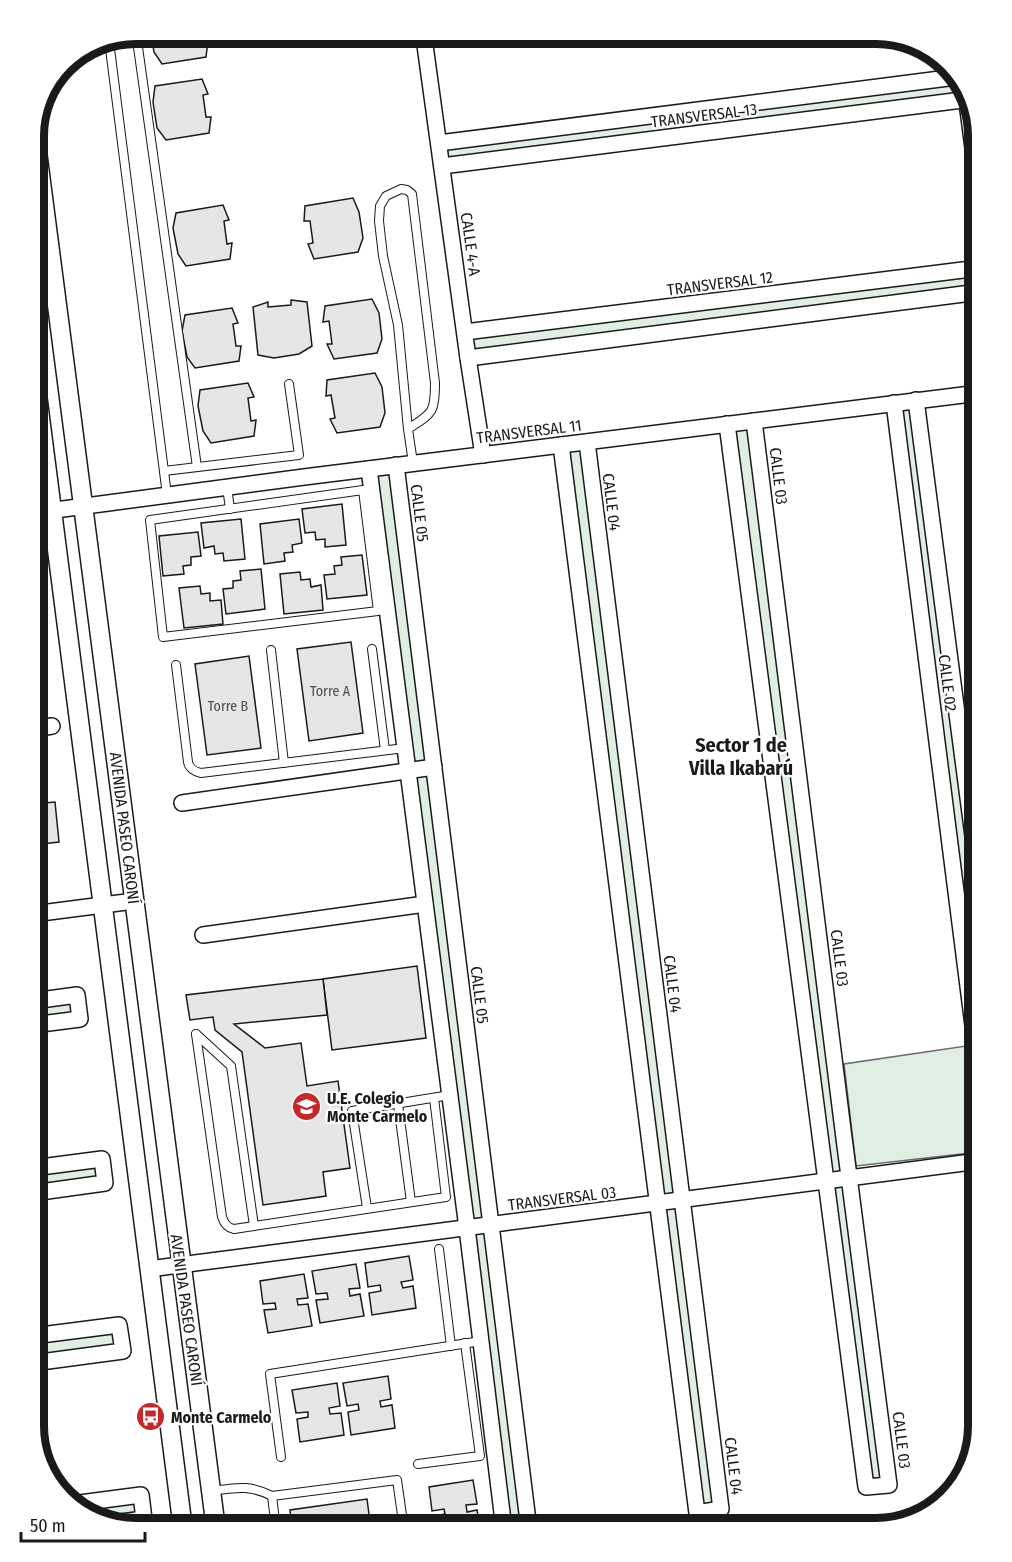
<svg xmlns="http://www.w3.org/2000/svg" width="1012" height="1562" font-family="'Fira Sans Condensed',sans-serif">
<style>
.green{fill:#e0efe3;stroke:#6a6a6a;stroke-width:1.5}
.building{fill:#e6e6e6;stroke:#1a1a1a;stroke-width:1.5}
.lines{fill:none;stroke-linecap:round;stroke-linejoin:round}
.service-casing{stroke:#1a1a1a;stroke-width:10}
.minor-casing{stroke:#1a1a1a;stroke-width:18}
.tertiary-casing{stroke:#1a1a1a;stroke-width:21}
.service{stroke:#fff;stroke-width:8}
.minor{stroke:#fff;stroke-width:15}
.tertiary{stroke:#fff;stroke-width:18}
.labels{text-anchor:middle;stroke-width:4.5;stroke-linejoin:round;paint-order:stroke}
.number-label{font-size:14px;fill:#4d4d4d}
.street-label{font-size:16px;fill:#1a1a1a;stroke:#fff}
.poi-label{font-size:16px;font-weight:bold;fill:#1a1a1a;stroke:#fff;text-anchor:start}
.quarter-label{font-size:20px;font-weight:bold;fill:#1a1a1a;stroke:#fff}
.rim{fill:none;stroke:#1a1a1a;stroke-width:8}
</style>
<rect width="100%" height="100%" fill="#fff"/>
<!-- green -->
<g class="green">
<polygon points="956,77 970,99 442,167 438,144"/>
<polygon points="979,268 979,292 467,357 464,333"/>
<polygon points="916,400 979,884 979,1071 894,403"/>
<polygon points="753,421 889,1485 866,1487 727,424"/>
<polygon points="587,442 721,1509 697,1513 562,445"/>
<polygon points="396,465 529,1529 504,1529 369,469"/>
<polygon points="77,995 80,1019 33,1025 33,1001"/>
<polygon points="966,1046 979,1152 856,1166 844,1064"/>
<polygon points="102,1159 105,1183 33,1193 33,1168"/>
<polygon points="119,1325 123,1351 33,1363 33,1336"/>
<polygon points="141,1495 144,1519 113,1523 79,1512 72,1504"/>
</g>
<!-- building -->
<g class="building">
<polygon points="152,40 208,41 206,57 162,64 154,52"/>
<polygon points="202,79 208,94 203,95 206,117 211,117 209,133 166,140 157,128 153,102 155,86"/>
<polygon points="353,198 359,212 363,238 358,252 314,259 308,244 313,243 310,221 304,221 305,206"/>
<polygon points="223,205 229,220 224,221 227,244 232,243 230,259 186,266 178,254 173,228 176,213"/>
<polygon points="372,299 379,313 382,339 377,353 334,359 327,344 332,344 329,321 323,322 325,306"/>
<polygon points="291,300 307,302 312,346 299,354 274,358 258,355 253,307 268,302 268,307 291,305"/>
<polygon points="232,308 238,323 233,324 236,346 241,346 239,361 195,368 187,357 182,331 185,315"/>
<polygon points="375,373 382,387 385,413 380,427 337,433 330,419 335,418 331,395 326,396 327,380"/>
<polygon points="248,383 254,397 248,398 251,421 256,420 254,436 211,443 203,431 198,406 200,390"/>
<polygon points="342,504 346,545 325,547 325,539 316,540 315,532 305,533 302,509"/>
<polygon points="241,519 245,559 224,561 223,553 215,554 214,546 204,548 201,523"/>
<polygon points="299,519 302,543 292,545 293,552 284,553 285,561 264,564 260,524"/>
<polygon points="198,532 201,556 191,557 191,565 183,566 184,574 163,576 159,536"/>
<polygon points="362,555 367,595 327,599 324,575 335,574 334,566 342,565 341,557"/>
<polygon points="261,569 265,609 226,614 223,589 233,588 233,581 241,580 240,571"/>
<polygon points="300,572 301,580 310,579 311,587 321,585 323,610 284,614 280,574"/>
<polygon points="200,586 201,594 210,593 210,601 221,600 223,624 184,628 179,588"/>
<polygon points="351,642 363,733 309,741 297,649"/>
<polygon points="249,656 261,748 207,755 195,664"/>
<polygon points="55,802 59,842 33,845 33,804"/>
<polygon points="417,966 426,1038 332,1050 323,979"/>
<polygon points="323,979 327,1015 234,1024 265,1048 301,1043 307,1086 338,1081 350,1168 323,1172 326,1196 263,1205 242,1052 215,1030 213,1017 190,1020 186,995"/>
<polygon points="409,1256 413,1280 401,1282 403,1288 413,1286 416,1308 372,1315 369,1293 381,1291 380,1285 368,1287 365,1263"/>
<polygon points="356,1264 360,1288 349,1289 350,1296 360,1294 364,1316 320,1323 316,1300 328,1299 327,1293 316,1294 312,1271"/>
<polygon points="304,1274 308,1298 297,1299 298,1305 308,1304 312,1326 268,1333 264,1310 276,1309 275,1303 263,1304 260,1281"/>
<polygon points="388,1376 391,1399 380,1401 381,1407 392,1405 395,1428 351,1435 348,1412 359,1410 358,1404 347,1406 343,1383"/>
<polygon points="337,1383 340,1406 329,1408 330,1414 341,1413 344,1435 300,1442 297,1419 308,1417 308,1412 296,1413 292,1390"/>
<polygon points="473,1480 477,1504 466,1505 467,1512 477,1510 480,1529 435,1529 433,1516 445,1514 444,1509 432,1511 429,1487"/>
<polygon points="367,1499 371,1529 292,1529 290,1510"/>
</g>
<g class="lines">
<defs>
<g id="service">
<polyline points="137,40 197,467"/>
<polyline points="109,41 167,495"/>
<path d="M408,429C432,413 435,414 435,383L412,194L407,190L401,189L386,196L380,206L379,221L383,256L398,325L408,429L413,463"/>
<polyline points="164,471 299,455 289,384"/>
<polyline points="227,487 230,509"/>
<polygon points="363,490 378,611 163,637 150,520"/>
<polyline points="372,649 385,750"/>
<polyline points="271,650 284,763"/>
<path d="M176,665L188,762C189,768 195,772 201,773L405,748"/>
<path d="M196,1034L222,1217C224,1223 227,1228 234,1229L446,1197L434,1098"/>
<polyline points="196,1034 231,1066 254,1226"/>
<polyline points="398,1104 411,1202"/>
<polyline points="367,1208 352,1111 450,1095"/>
<polyline points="439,1249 451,1346"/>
<polyline points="281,1457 270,1374 481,1341"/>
<polyline points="418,1464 480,1456 465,1343"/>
<path d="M211,1491C235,1488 249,1484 272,1496L397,1480L404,1529"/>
<polyline points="272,1496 276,1529"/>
</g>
<g id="minor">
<polyline points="424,38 468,358 483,455"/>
<polyline points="965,87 979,194"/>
<polyline points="439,143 956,77"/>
<polyline points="442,166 970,99"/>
<polyline points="465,332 979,268"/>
<polyline points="468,358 979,292"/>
<polyline points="916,400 979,882"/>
<polyline points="894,403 979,1073"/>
<polyline points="727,424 866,1487 889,1485 844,1138 754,421"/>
<polyline points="561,445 697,1513 721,1509 587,442"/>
<polyline points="396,465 529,1529"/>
<polyline points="369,469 467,1228 504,1529"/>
<polyline points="33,513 304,477 979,393"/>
<polyline points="33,595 35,595"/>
<polyline points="33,729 52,726"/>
<polyline points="182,803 434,767"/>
<polyline points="33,914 134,901"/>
<polyline points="203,935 425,904"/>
<polyline points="33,1025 80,1019 77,995 33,1001"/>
<polyline points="33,1193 105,1183 102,1159 33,1168"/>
<polyline points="149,1269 979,1161"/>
<polyline points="33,1363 123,1351 119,1325 33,1336"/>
<polyline points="72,1504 141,1495 144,1519 113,1523"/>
</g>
<g id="tertiary">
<polyline points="34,128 216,1529"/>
<polyline points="33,363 183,1529"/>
</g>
</defs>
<!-- service casing -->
<use href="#service" class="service-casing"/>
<!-- minor casing -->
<use href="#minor" class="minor-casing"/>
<!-- tertiary casing -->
<use href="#tertiary" class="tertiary-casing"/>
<!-- service -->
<use href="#service" class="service"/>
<!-- minor -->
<use href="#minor" class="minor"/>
<!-- tertiary -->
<use href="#tertiary" class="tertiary"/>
</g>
<!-- icons -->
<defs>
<symbol id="school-disc" viewBox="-11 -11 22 22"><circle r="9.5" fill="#c62828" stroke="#fff"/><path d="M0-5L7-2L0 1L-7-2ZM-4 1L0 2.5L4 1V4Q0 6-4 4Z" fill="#fff"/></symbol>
<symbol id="bus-disc" viewBox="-11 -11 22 22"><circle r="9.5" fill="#c62828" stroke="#fff"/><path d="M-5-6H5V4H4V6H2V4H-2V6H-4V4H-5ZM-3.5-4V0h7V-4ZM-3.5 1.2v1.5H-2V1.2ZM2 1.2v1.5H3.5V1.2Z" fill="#fff"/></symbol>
</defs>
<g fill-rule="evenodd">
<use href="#school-disc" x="290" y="1090" width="33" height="33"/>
<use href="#bus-disc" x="134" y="1400" width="33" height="33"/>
</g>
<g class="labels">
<!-- number labels -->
<g class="number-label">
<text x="330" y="696">Torre A</text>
<text x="228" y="711">Torre B</text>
</g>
<!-- street labels -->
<g class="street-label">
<text transform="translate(704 115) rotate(-7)" y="6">TRANSVERSAL 13</text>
<text transform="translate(471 244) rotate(82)" y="6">CALLE 4-A</text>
<text transform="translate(720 283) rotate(-7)" y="6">TRANSVERSAL 12</text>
<text transform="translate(529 431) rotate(-7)" y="6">TRANSVERSAL 11</text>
<text transform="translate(779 476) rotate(83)" y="6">CALLE 03</text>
<text transform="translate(612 502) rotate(83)" y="6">CALLE 04</text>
<text transform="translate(420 513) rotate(83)" y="6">CALLE 05</text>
<text transform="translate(948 683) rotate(83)" y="6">CALLE 02</text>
<text transform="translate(125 828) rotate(83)" y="6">AVENIDA PASEO CARONÍ</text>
<text transform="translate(840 958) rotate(83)" y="6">CALLE 03</text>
<text transform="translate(673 984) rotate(83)" y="6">CALLE 04</text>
<text transform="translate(480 995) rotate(83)" y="6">CALLE 05</text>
<text transform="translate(562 1198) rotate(-7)" y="6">TRANSVERSAL 03</text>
<text transform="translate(187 1310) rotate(82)" y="6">AVENIDA PASEO CARONÍ</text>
<text transform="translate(902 1440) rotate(83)" y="6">CALLE 03</text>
<text transform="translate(734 1466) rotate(83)" y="6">CALLE 04</text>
</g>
<!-- poi labels -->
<g class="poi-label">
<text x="327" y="1104">U.E. Colegio<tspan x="327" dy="18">Monte Carmelo</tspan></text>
<text x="171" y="1423">Monte Carmelo</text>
</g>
<!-- quarter labels -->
<g class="quarter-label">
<text x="741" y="752">Sector 1 de<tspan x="741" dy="23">Villa Ikabarú</tspan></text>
</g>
</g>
<!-- crop -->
<path d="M0 0H1012V1562H0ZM136 44H876A92 92 0 0 1 968 136V1426A92 92 0 0 1 876 1518H136A92 92 0 0 1 44 1426V136A92 92 0 0 1 136 44Z" fill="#fff" fill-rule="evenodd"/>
<path class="rim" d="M136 44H876A92 92 0 0 1 968 136V1426A92 92 0 0 1 876 1518H136A92 92 0 0 1 44 1426V136A92 92 0 0 1 136 44Z"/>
<!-- scale -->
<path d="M21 1532v9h124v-9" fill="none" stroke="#1a1a1a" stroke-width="3"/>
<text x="30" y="1532" font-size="18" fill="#1a1a1a" stroke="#ffffff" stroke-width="4.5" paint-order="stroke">50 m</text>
</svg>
